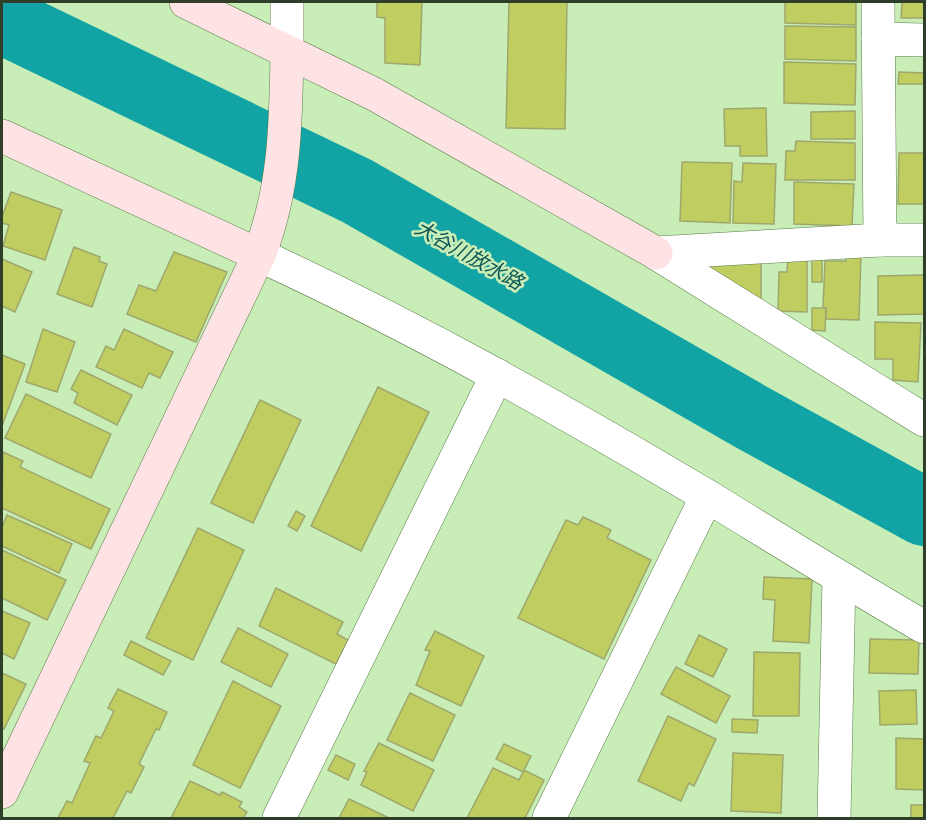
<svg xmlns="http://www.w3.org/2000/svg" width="926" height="820" font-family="'IBM Plex Sans','Noto Sans JP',sans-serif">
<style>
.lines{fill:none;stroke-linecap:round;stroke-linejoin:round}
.river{stroke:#12a3a4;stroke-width:68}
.building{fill:#bfcd61;stroke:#9fa86c;stroke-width:1.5}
.street-casing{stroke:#5a7c4a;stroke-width:34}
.secondary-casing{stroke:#5a7c4a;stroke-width:34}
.street{stroke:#fff;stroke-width:33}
.secondary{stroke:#fee3e5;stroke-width:33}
.labels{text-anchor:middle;stroke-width:5;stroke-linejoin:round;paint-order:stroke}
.water-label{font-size:20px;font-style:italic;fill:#0d5656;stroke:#c8edb6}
</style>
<rect width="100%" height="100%" fill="#c8edb6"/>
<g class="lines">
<!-- river -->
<polyline class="river" points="2,20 357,191 753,418 924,512"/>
</g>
<!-- building -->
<g class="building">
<polygon points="377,2 422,2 420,65 385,63 385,18 377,17"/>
<polygon points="509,2 567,2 565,129 506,128"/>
<polygon points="785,2 856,2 856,25 785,23"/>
<polygon points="902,2 924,2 924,18 901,18"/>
<polygon points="785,26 856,27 856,61 785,59"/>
<polygon points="784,62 856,64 855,105 784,103"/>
<polygon points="899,72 924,73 924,84 898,84"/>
<polygon points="766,108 767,156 740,156 740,146 725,146 724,109"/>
<polygon points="855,111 855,139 811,139 811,112"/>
<polygon points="796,141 855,143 855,180 785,180 786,151 795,151"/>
<polygon points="899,153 924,153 924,204 898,204"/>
<polygon points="682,162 732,163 730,223 680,221"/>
<polygon points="743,163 776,164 774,224 733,223 734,181 742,182"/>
<polygon points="794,182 854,184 852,226 794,224"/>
<polygon points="11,192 62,210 45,260 3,246 9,225 2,223 2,217"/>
<polygon points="74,247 100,257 99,261 107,264 92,307 57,294"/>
<polygon points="174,252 227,272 196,342 127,314 139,285 156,291"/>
<polygon points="704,252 761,252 761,306 703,272"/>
<rect x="812" y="255" width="10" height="27"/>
<polygon points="846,255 861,255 859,320 826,319 826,308 823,308 825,261 846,261"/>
<polygon points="788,256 807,256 807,312 778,311 779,272 787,272"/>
<polygon points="2,259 32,272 15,312 2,306"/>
<polygon points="924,275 924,314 878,315 878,276"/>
<polygon points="812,308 826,308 825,331 812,330"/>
<polygon points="875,322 921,323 918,382 893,380 893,359 875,359"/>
<polygon points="43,329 75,342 57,392 26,382"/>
<polygon points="124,329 173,352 160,378 149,373 142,388 96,367 106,346 114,350"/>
<polygon points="2,355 25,364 2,426"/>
<polygon points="81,370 132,395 117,425 74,403 78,393 71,389"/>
<polygon points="378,387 429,412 361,551 311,526"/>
<polygon points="26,394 111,434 91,478 5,438"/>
<polygon points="260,400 301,420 253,523 211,503"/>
<polygon points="3,452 23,461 20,467 110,509 91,549 2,508"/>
<polygon points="296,511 305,516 297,531 288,526"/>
<polygon points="7,515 72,544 59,573 2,546 2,527"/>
<polygon points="583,517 611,530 607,538 651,560 604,659 518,618 566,520 578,525"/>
<polygon points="198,528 244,550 193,660 146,638"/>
<polygon points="2,550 66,580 47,620 2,598"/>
<polygon points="764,577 812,579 809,643 773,641 775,600 763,599"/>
<polygon points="276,588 343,622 337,634 348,640 336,664 259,626"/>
<polygon points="2,611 30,623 14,659 2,653"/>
<polygon points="238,628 288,654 271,687 221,662"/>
<polygon points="435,631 484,656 461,706 416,685 430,651 425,650"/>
<polygon points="699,635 727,649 713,677 685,664"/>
<polygon points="870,639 919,640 918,674 869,673"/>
<polygon points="131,641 171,661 163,675 124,655"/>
<polygon points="754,652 800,653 799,716 753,716"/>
<polygon points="676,667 730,696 716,723 661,694"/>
<polygon points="2,673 26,684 4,729 2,728"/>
<polygon points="233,681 281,706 240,788 193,765"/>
<polygon points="118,689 167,712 159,730 156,729 139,764 144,767 131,793 127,791 113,818 58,818 67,801 72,803 90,763 84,761 96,736 101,738 114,711 108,708"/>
<polygon points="916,690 917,724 880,725 879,691"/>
<polygon points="410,693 455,715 433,761 387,740"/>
<polygon points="668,716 716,739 694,786 689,783 681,801 638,781"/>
<polygon points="732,719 758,720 757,733 732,732"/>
<polygon points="896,738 924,739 924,790 896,789"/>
<polygon points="379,743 434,770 413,811 361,785 367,772 364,771"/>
<polygon points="504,744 531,756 523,772 496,759"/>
<polygon points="733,753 783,755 781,813 731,811"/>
<polygon points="336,755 355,764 348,780 328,770"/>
<polygon points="493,768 519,780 524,770 544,780 525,818 467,818"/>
<polygon points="190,781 220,795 222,792 242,802 239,807 247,812 243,818 171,818"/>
<polygon points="349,799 389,818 339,818"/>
<rect x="911" y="805" width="13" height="13"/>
</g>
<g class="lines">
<defs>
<g id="street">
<polyline points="878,2 880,240"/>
<polyline points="878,39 924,40"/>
<polyline points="287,52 287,2"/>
<polyline points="656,253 924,420"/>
<polyline points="656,253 880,240 924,240"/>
<path d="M259,255C413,326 561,409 707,496C779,540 851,585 924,627"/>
<polyline points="279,818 497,375"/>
<polyline points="549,818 707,496"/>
<polyline points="834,818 839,578"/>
</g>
<g id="secondary">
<polyline points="186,2 374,94 656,253"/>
<polyline points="2,136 259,255"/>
<path d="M2,792L259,255C285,189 286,122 287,52"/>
</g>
</defs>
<!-- street casing -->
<use href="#street" class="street-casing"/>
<!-- secondary casing -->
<use href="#secondary" class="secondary-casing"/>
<!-- street -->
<use href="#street" class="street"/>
<!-- secondary -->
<use href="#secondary" class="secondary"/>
</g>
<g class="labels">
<!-- water labels -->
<g class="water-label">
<text transform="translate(469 255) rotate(29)" y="7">大谷川放水路</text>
</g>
</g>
<!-- border -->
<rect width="926" height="820" fill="none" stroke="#2f3e28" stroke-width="6"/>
</svg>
